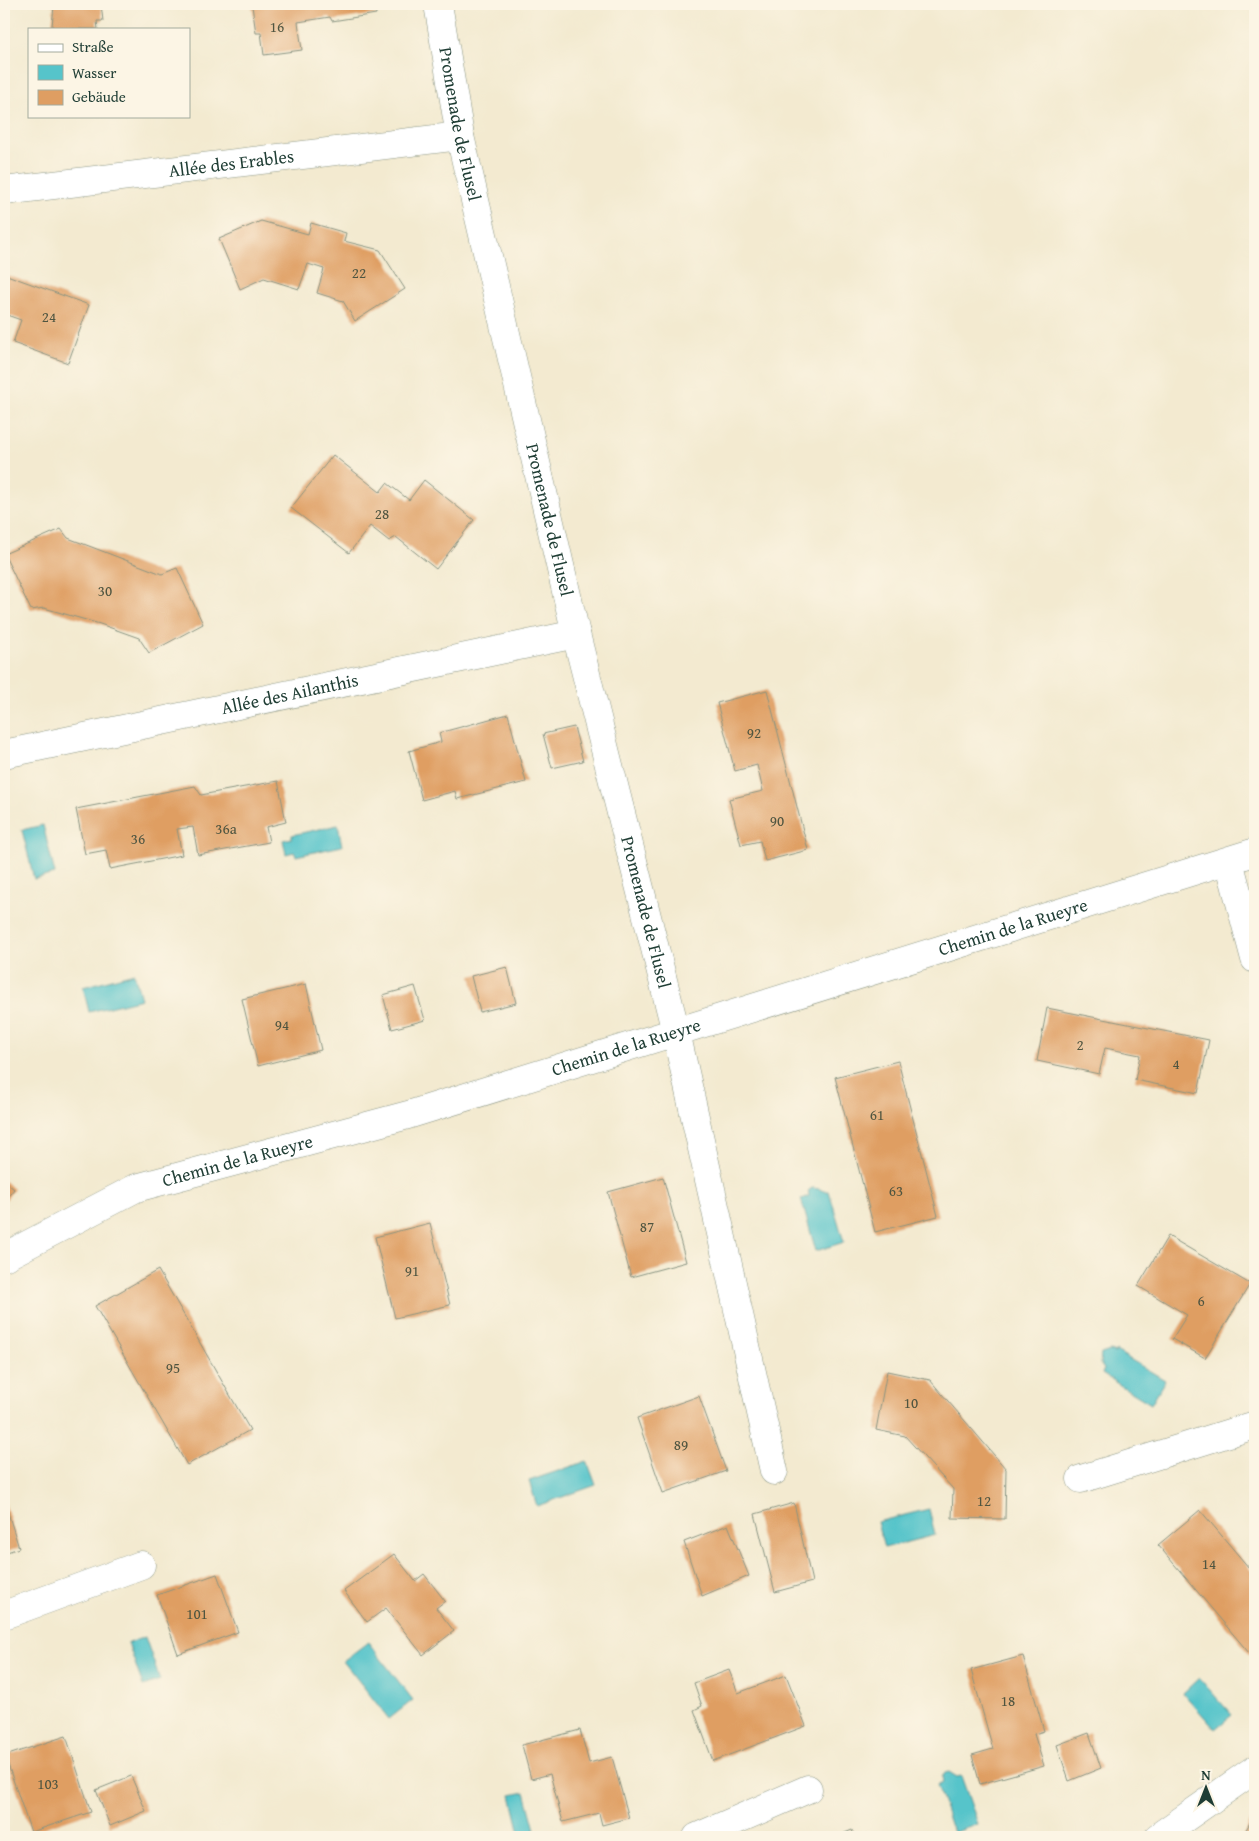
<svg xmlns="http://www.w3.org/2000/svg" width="1259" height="1841" font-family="'Gentium Book Plus',serif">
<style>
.water{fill:#56c4ca;stroke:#3a807f}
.building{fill:#df9e62}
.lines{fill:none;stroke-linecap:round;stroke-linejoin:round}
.minor-casing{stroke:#899482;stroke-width:29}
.minor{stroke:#fff;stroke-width:28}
.labels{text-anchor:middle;stroke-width:4.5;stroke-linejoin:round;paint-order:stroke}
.number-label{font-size:15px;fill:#4f5540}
.street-label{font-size:18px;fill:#1f3d34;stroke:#fcf5e5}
</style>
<rect width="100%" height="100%" fill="#fcf5e5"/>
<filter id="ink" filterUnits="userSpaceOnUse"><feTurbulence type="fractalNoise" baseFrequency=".02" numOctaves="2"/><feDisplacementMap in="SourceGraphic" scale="10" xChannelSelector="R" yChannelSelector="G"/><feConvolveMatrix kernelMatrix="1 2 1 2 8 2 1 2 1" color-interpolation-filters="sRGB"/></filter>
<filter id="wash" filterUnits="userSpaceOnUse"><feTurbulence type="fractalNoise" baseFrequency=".0096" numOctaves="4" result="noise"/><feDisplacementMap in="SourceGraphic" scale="20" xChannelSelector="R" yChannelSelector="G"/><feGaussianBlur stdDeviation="1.12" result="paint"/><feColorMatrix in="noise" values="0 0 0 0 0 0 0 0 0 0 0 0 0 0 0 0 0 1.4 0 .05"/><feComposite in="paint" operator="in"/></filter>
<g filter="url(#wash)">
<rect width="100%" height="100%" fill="#f3ead0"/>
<!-- water -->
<g class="water">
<polygon points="43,825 55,874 34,879 22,830"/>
<polygon points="338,825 342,846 296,856 294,852 286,854 283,840 292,838 292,835"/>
<polygon points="134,973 141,999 89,1012 83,987"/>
<polygon points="812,1188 820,1189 823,1191 829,1191 844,1242 816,1251 801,1199 809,1196 808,1191"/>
<polygon points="1110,1351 1115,1353 1116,1351 1165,1380 1151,1404 1102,1374 1104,1369 1100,1364 1101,1354"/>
<polygon points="587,1461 596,1485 537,1506 529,1481"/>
<polygon points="929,1509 935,1535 884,1548 877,1522"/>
<polygon points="145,1637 160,1680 143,1686 128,1643"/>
<polygon points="368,1642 413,1700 389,1719 343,1661"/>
<polygon points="1199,1678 1232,1715 1215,1729 1183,1693"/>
<polygon points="949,1772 957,1777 961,1776 978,1824 953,1833 937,1785 943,1782 942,1777 945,1773"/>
<polygon points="525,1792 537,1837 521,1837 511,1795"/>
</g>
<g id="blocks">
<!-- building -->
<g class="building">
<polygon points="50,4 101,4 103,21 97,21 98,29 54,29 52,26 54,6"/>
<polygon points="257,4 375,4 376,14 332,21 330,17 298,22 302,50 264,55 261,33 256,33 252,6"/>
<polygon points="261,221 308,234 311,223 346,233 344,241 380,250 405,289 355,321 343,301 317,293 324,269 308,264 299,289 264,278 240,289 219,239"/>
<polygon points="4,274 89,305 68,363 13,343 21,320 4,314"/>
<polygon points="333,455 380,492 387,483 409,500 424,480 474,520 436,569 396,537 389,541 370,526 349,553 291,508"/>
<polygon points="61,529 68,538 162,574 177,568 203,624 149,653 139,638 100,624 44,608 31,610 4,554"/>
<polygon points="767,690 808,850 765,861 760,841 741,845 729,799 763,791 757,765 735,771 717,703"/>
<polygon points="508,714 526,782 457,799 455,791 422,800 409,751 441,742 439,733"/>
<polygon points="574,727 583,761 552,768 543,734"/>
<polygon points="278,781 286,822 266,827 269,842 198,855 193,827 177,829 182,855 110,869 106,850 85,854 76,809 195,786 201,795"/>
<polygon points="507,967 516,1003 480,1012 471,976"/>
<polygon points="306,984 321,1050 258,1066 242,999"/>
<polygon points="415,986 425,1020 392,1029 383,995"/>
<polygon points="1047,1008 1209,1040 1198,1093 1135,1080 1140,1055 1105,1048 1099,1074 1037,1061"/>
<polygon points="898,1061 938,1216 875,1232 835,1077"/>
<polygon points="663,1177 686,1262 631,1277 608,1192"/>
<polygon points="4,1181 14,1189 4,1202"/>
<polygon points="430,1223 450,1305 395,1318 375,1237"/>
<polygon points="1168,1236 1250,1284 1205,1358 1172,1339 1187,1315 1138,1286"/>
<polygon points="158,1270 250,1430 187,1465 95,1306"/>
<polygon points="887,1371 930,1380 1006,1469 1005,1519 952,1518 953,1489 905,1436 876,1430"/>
<polygon points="699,1396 726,1471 663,1493 637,1418"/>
<polygon points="4,1500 19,1548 4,1553"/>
<polygon points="794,1503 812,1582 775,1592 755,1514"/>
<polygon points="1200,1510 1255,1575 1255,1660 1158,1545"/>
<polygon points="728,1525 749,1576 702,1596 684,1542"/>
<polygon points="394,1554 415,1581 424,1574 445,1601 436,1608 454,1631 423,1655 386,1608 367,1622 344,1591"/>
<polygon points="217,1574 238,1632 178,1654 157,1595"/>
<polygon points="1023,1656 1044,1731 1034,1734 1044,1766 980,1784 972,1755 993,1749 971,1670"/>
<polygon points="729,1670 738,1693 786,1675 806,1726 713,1761 694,1710 702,1706 694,1683"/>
<polygon points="580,1730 589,1763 612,1757 629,1818 602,1825 599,1813 563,1822 550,1774 531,1779 522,1745"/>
<polygon points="1089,1733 1101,1768 1069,1781 1057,1745"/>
<polygon points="66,1736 91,1812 31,1832 5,1756"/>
<polygon points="131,1776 146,1811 110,1826 96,1790"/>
<polygon points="1252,1819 1255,1821 1255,1837 1242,1837"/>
<polygon points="852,1830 855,1837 835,1837"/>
</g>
</g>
</g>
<g filter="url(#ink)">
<use href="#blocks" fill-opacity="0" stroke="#899482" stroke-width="1"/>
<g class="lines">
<defs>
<g id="minor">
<path id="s1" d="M438,4L460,136L576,634L676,1032L774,1471"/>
<path id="s2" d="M4,191L460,136"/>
<path id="s3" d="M4,754L576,634"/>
<polyline points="1229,861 1255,959"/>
<path id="s4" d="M4,1257L136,1188L408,1115L1255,852"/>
<polyline points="1081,1479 1255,1425"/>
<polyline points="4,1615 141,1565"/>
<polyline points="697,1837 808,1789"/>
<polyline points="1158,1837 1255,1769"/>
</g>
</defs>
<!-- minor casing -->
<use href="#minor" class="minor-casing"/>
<!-- minor -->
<use href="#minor" class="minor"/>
</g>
</g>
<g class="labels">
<!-- number labels -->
<g class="number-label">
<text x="277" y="32">16</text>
<text x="359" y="278">22</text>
<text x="49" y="322">24</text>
<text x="382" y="519">28</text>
<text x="105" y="596">30</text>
<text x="754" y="738">92</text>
<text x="777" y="826">90</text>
<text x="226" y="834">36a</text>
<text x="138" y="844">36</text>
<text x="282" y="1030">94</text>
<text x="1080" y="1050">2</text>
<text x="1176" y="1069">4</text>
<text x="877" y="1120">61</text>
<text x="896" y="1196">63</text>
<text x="647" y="1232">87</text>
<text x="412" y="1276">91</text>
<text x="1201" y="1306">6</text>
<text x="173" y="1373">95</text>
<text x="911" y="1408">10</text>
<text x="681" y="1450">89</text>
<text x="984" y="1506">12</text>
<text x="1209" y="1569">14</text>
<text x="197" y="1619">101</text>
<text x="1008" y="1706">18</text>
<text x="48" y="1789">103</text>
</g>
<!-- street labels -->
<g class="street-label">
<text dy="6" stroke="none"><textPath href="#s1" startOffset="122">Promenade de Flusel</textPath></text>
<text dy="6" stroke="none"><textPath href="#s2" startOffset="229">Allée des Erables</textPath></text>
<text dy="6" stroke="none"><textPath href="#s1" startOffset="528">Promenade de Flusel</textPath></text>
<text dy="6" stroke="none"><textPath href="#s3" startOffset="292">Allée des Ailanthis</textPath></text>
<text dy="6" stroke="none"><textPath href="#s1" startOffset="932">Promenade de Flusel</textPath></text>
<text dy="6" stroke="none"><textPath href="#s4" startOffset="1064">Chemin de la Rueyre</textPath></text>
<text dy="6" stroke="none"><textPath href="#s4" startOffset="659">Chemin de la Rueyre</textPath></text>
<text dy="6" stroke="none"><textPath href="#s4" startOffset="254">Chemin de la Rueyre</textPath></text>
</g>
</g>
<!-- margin -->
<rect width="1259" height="1841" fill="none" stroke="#fcf5e5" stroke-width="20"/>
<!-- legend -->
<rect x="28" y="28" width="162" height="90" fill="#fcf5e5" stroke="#a4ab9e"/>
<rect x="38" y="44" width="25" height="8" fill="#ffffff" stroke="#a4ab9e"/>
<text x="72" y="52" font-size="15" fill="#1f3d34">Straße</text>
<rect x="38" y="65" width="25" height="15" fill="#56c4ca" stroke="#a4ab9e"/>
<text x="72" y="78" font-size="15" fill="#1f3d34">Wasser</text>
<rect x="38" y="90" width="25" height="15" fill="#df9e62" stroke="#a4ab9e"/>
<text x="72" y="102" font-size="15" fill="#1f3d34">Gebäude</text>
<!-- north arrow -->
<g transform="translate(1206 1788)" stroke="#fcf5e5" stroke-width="4" paint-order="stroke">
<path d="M0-4L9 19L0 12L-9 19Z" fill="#1f3d34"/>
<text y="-8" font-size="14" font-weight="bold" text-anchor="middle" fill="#1f3d34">N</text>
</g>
</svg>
